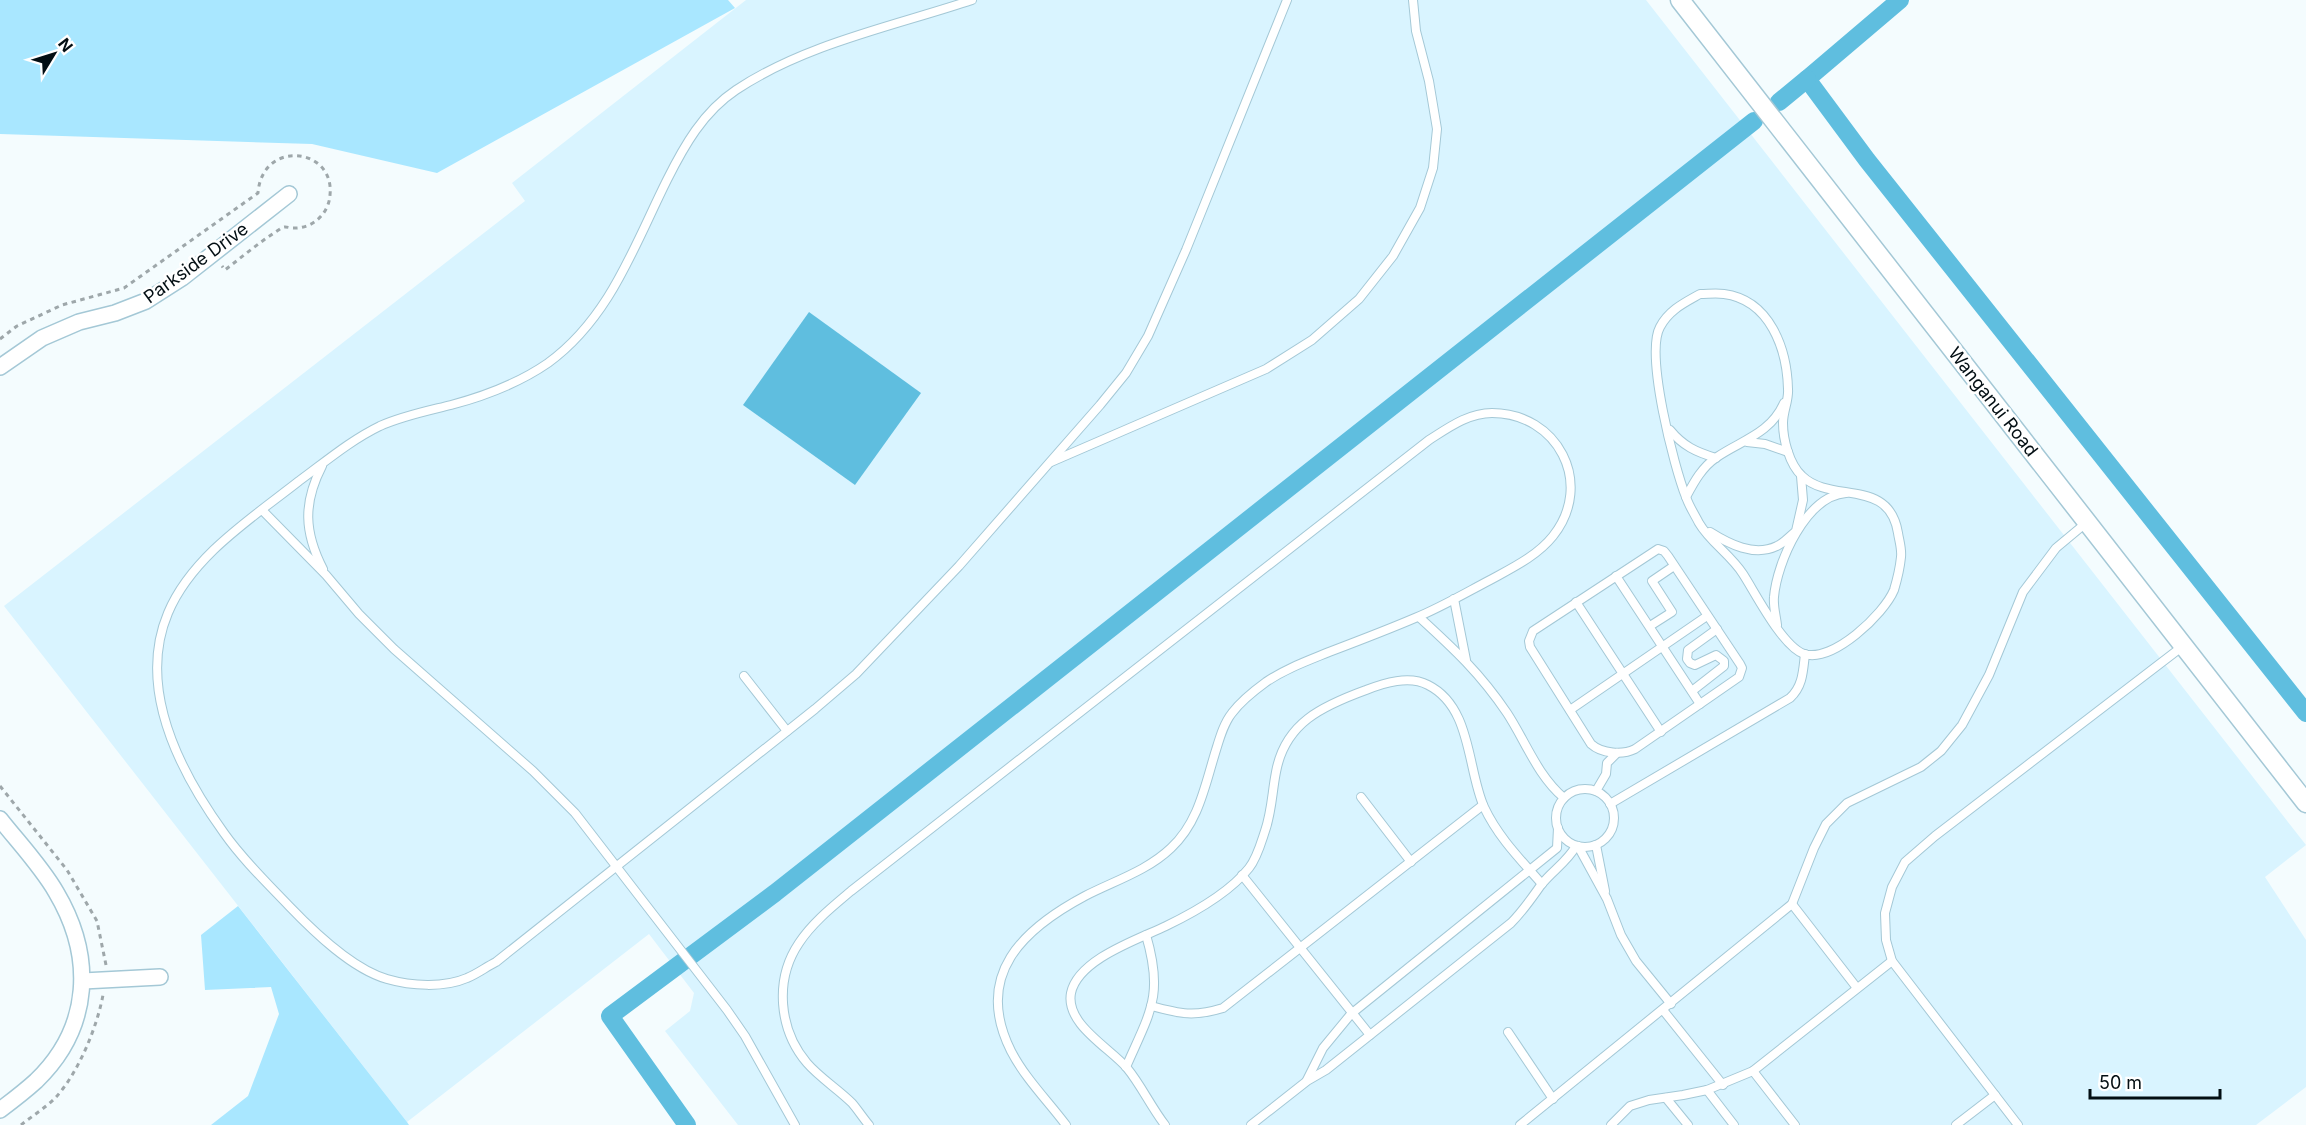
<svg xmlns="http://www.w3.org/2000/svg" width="2306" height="1125" font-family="Inter,sans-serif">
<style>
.built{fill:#d9f4ff}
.green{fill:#a9e7ff}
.water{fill:#5fbedf}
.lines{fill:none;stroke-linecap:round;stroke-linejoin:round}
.canal{stroke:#5fbedf;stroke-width:18}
.service-casing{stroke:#a4c8d6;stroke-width:10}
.minor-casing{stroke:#a4c8d6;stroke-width:18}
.tertiary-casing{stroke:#a4c8d6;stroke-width:21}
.path{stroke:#9ea7aa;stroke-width:3;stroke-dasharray:4.5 4.5;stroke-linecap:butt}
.service{stroke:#fff;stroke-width:8}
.minor{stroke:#fff;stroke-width:15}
.tertiary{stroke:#fff;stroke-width:18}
.labels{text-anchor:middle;stroke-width:5;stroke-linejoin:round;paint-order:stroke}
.street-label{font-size:18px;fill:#030e13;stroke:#fff}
</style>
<rect width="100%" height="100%" fill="#f4fcfe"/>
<!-- built -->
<polygon class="built" points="746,0 1646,0 2306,845 2265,877 2306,940 2306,1087 2256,1125 738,1125 665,1031 690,1011 694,993 649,934 407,1122 4,606 525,201 512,183"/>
<!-- green -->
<g class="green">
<polygon points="0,0 728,0 735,8 437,173 312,144 0,134"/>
<polygon points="238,906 407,1122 409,1125 211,1125 248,1096 279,1014 271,987 205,990 201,935"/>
</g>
<!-- water -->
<polygon class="water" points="809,312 921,393 855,485 743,405"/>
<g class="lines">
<!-- canal -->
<g class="canal">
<polyline points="1900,0 1807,79 1867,160 2306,713"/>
<polyline points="1779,102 1807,79"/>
<polyline points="687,1125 610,1016 775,893 1754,121"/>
</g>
<defs>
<g id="service">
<path d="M972,0C894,26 805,44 736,90C703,112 684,146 667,180C634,246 610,318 548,363C519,383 485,396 451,405C427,411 402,416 380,426C351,440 325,462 299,481C252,518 192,556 168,613C136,689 180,772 224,833C243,860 267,883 289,906C314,932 352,969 387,979C411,986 444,988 467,978C477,974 486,967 496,962L815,709L856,674L959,566L1100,405L1126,373L1148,336L1186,250L1287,0"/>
<path d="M1700,294C1708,294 1716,293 1724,294C1770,300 1787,349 1788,389C1789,400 1783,411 1783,423C1783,439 1789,464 1802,476C1831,504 1889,477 1898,533C1899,540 1902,549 1901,557C1900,567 1897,580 1894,590C1884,614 1833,663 1804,654C1782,646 1756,594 1743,574C1731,555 1710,542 1699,523C1695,515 1689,506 1686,497C1674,467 1645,354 1660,327C1669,310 1684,303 1700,294Z"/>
<path d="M1670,430C1683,446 1696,452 1716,458"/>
<polyline points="1747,442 1765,444 1788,452"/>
<polyline points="1051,462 1266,369 1312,340 1359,299 1393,256 1420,208 1433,168 1437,129 1429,81 1416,31 1413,0"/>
<path d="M322,466C303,503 304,532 323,569"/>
<path d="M1686,497C1694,482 1702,467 1717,457C1742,440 1770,434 1784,403"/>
<polyline points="262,510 326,575 359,614 394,649 533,771 575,813 727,1010 745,1036 795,1125"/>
<path d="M1710,532C1729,544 1754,557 1777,546C1784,543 1790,536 1796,531L1803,500L1801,476"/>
<path d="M1658,549L1664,551L1668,556L1740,664L1742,668L1739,677L1635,749C1623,755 1602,754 1591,744L1530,647L1529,641L1533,631Z"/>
<polyline points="1616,576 1700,704"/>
<polyline points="1454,599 1466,660"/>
<polyline points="1576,602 1661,732"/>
<path d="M1419,617C1454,649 1480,673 1507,713C1526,742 1537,775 1564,798"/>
<path d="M1777,625C1776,616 1773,606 1774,597C1777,562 1806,496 1846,493"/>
<polyline points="1650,626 1672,612 1652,581 1674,566"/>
<polyline points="744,676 787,731"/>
<polyline points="1692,691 1724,666 1724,661 1716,655 1695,665 1690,663 1687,659 1688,650 1717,629"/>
<polyline points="1570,710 1707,616"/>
<circle cx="1585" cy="818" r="29"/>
<polyline points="1596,791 1606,774 1607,763 1617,753"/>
<polyline points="1361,797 1411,862"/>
<path d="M1610,804L1790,698C1803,686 1803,671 1805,654"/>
<polyline points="1596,845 1605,891"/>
<polyline points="1578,846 1607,899 1621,935 1636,961 1671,1004"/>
<polyline points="1242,875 1370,1035"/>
<polyline points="1792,904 1857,988"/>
<path d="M1151,1006C1181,1014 1194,1017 1223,1008L1483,805"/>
<polyline points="1663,1010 1723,1085"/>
<polyline points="1508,1032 1553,1099"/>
<path d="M1126,1067C1150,1012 1164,996 1146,935"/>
<polyline points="1753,1071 1795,1125"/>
<polyline points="1307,1080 1323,1048 1351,1014 1557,848 1558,828"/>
<polyline points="1707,1090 1734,1125"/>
<polyline points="1666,1098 1688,1125"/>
<path d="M869,1125C863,1118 858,1110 852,1103C838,1089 820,1078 807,1063C779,1030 774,980 799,943C812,923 832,907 851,891L1429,440C1448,428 1468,413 1492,413C1557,413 1595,483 1553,536C1538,555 1514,567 1492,579C1467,592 1442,607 1415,618C1387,630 1358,641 1329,652C1307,661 1285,669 1266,682C1255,690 1241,701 1232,713C1224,723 1220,737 1216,750C1205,785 1199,822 1171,848C1147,871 1114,881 1085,896C1023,929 973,975 1011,1051C1025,1078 1047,1100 1066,1125"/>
<path d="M1165,1125C1151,1107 1141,1085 1127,1068C1110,1048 1065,1024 1071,993C1078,959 1139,939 1166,926C1193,913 1230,892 1249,868C1257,858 1261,843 1265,831C1272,811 1272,792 1276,772C1285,723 1322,706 1366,690C1384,683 1409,675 1428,685C1472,707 1467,769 1484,807C1498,837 1521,860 1542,884"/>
<path d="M1251,1125L1307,1081L1326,1070L1511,923C1523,911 1531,899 1541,885C1552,871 1567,862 1576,846"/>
<polyline points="1520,1125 1792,904 1814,848 1826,824 1847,803 1921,767 1941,751 1962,725 1989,675 2023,592 2056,548 2086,523"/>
<polyline points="1611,1125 1630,1106 1649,1100 1683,1095 1707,1090 1753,1071 1892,961"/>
<polyline points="1956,1125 1995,1095"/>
<polyline points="2018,1125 1892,961 1886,940 1885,913 1892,887 1905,862 1935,836 2183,646"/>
</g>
<g id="minor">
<polyline points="0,367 42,338 79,322 115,313 146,301 182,278 289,194"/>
<path d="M0,819C18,842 41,866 56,892C94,956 92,1027 36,1081C25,1091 12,1101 0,1110"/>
<polyline points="83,981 160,977"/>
</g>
<polyline id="tertiary" points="1680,0 2306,803"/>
</defs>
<!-- service casing -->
<use href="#service" class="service-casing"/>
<!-- minor casing -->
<use href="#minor" class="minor-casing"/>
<!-- tertiary casing -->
<use href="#tertiary" class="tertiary-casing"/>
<!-- path -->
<g class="path">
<path d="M0,339L17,326L62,305L124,288L258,193C262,139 335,147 330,195C329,213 313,229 293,228C288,228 285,225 280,229C261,241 243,256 225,270L222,266"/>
<polyline points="0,786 67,870 97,921 106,965"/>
<path d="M21,1125C32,1116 47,1107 57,1096C79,1071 97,1027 103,995"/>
</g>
<!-- service -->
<use href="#service" class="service"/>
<!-- minor -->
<use href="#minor" class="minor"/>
<!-- tertiary -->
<use href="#tertiary" class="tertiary"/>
</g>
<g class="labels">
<!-- street labels -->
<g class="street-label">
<text transform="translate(196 263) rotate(-36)" y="6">Parkside Drive</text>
<text transform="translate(1993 402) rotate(52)" y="6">Wanganui Road</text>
</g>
</g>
<!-- north arrow -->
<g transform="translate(54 54) rotate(52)" stroke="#ffffff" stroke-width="4.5" paint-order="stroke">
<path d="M0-4.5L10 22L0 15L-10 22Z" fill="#030e13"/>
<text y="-9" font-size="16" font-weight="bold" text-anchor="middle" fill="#030e13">N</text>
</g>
<!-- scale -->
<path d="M2090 1089v9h130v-9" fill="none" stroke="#030e13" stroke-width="3"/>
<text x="2099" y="1089" font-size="18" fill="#030e13" stroke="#ffffff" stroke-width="4.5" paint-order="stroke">50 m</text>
</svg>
